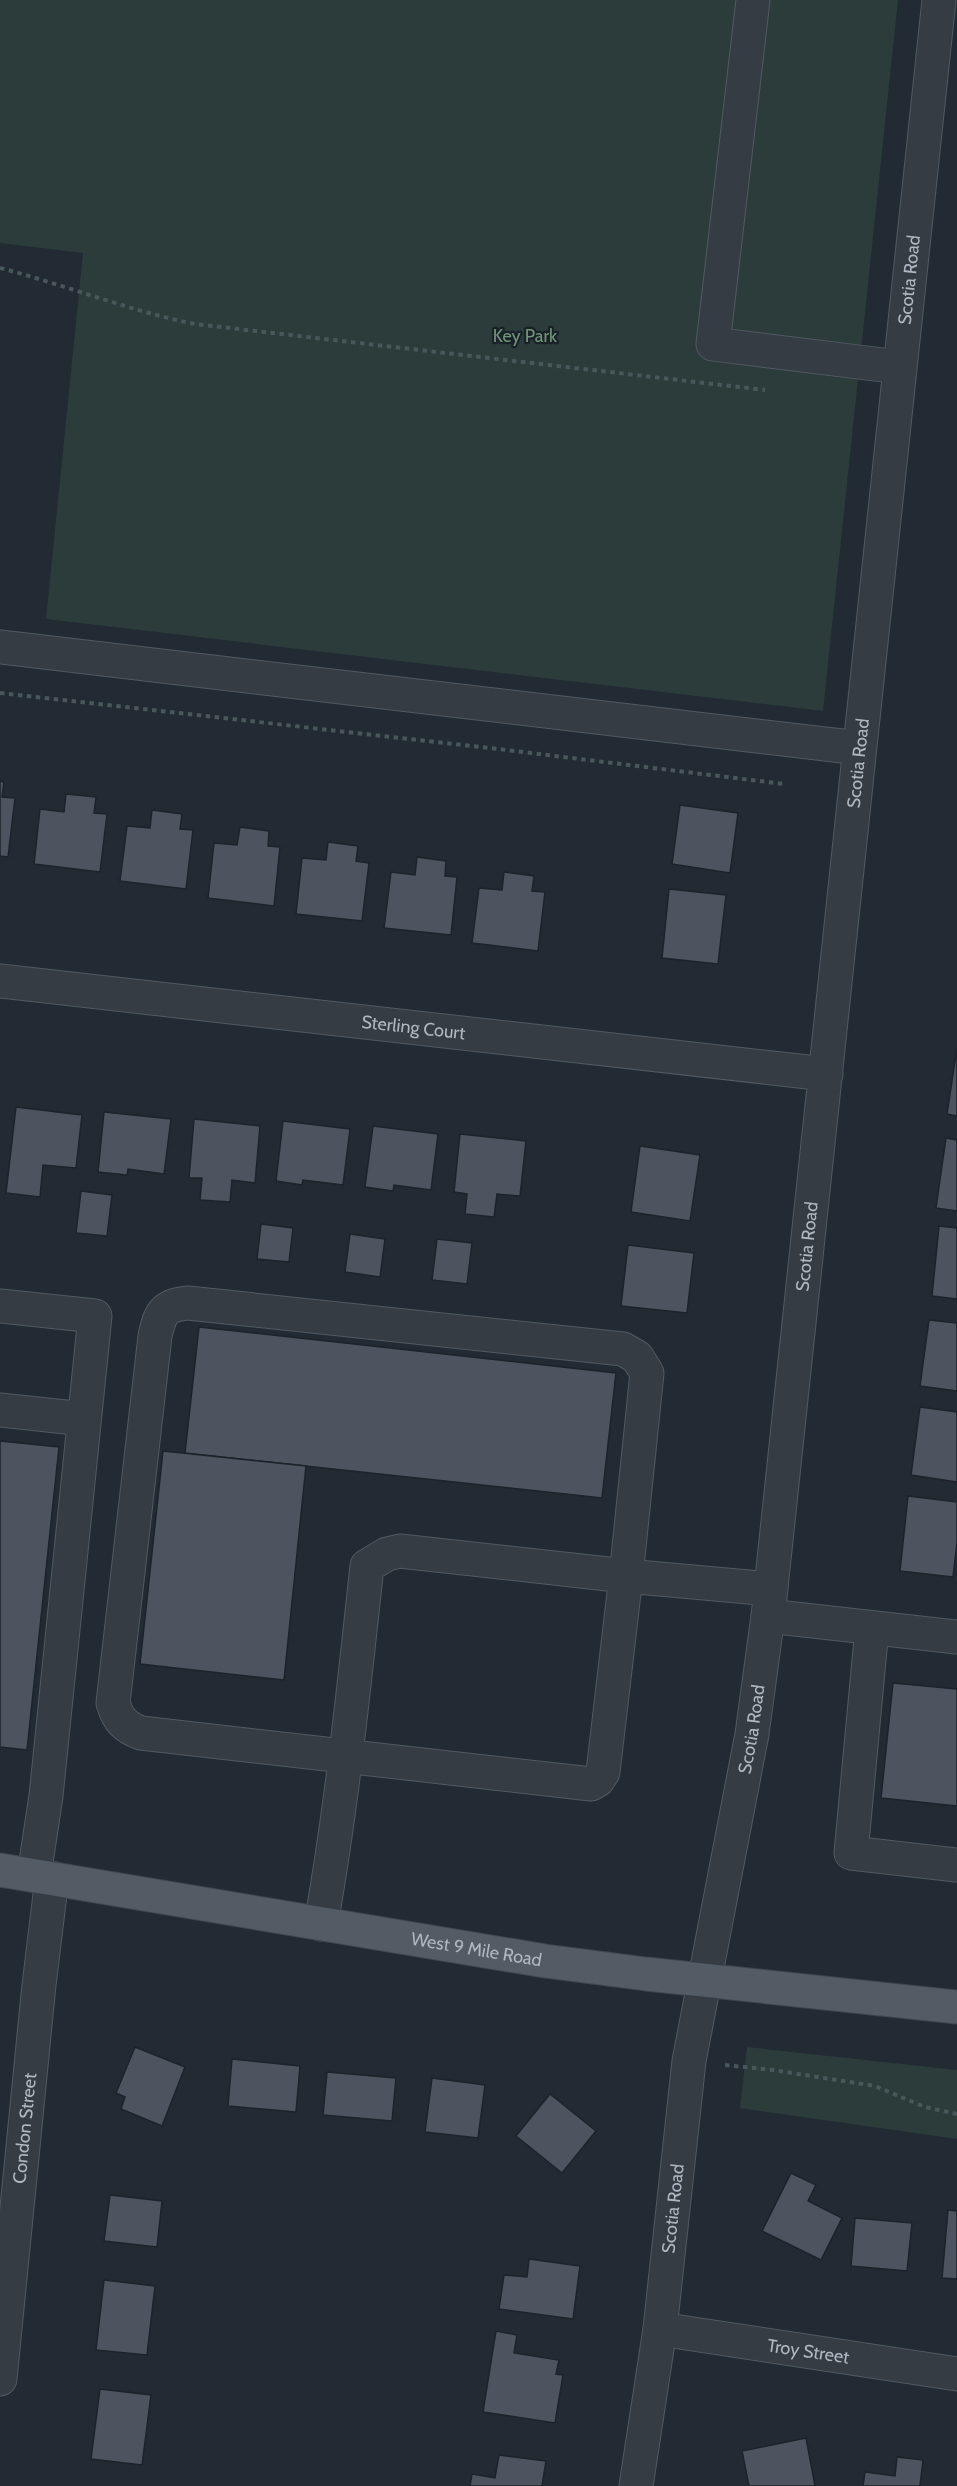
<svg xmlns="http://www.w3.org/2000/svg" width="957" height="2486" font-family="Cabin,sans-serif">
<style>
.green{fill:#2b3c3b}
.building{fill:#4b545f;stroke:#1d232b;stroke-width:1.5}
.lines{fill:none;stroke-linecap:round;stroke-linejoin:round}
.minor-casing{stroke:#525a62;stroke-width:35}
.major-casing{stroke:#3e454e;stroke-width:35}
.path{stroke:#485759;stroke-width:4;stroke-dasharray:4.5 4.5;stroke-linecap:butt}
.minor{stroke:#353c44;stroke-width:33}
.major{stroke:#535b64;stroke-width:33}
.labels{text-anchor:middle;stroke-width:4.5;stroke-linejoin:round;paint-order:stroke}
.street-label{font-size:18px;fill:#afb7c1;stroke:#1b2129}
.park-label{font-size:18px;fill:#719478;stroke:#1b2129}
</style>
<rect width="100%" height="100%" fill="#222a33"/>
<!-- green -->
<g class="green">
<polygon points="0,0 898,0 823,711 46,619 83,253 0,243"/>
<polygon points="747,2047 957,2070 957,2139 740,2108"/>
</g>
<!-- building -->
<g class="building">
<polygon points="0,781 4,782 2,797 15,798 8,857 0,856"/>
<polygon points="66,794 96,797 94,813 107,814 100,872 34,864 40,809 64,812"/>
<polygon points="680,805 738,813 730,873 672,864"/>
<polygon points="152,810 182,814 180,829 193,830 186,889 120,881 127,826 150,828"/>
<polygon points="240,827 269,831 268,846 280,847 274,906 208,898 214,843 237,845"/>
<polygon points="328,842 358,846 356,861 369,863 362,921 296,914 302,858 326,860"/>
<polygon points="417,857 446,861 445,876 457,877 451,935 384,928 391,872 415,875"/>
<polygon points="504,872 534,876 532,891 545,892 538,951 472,943 479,888 502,890"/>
<polygon points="669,889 726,895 718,964 662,958"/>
<polygon points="957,1048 957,1116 947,1114"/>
<polygon points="16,1107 82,1115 76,1168 43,1165 40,1197 6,1193"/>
<polygon points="104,1112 171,1119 164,1174 128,1169 127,1175 98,1172"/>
<polygon points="194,1119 260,1126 255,1183 232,1180 230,1202 200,1200 202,1178 189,1178"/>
<polygon points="283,1121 350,1129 343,1185 303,1180 302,1185 276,1181"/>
<polygon points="373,1126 438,1134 431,1190 394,1185 393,1191 365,1187"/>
<polygon points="460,1134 526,1141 520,1196 497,1194 494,1217 465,1214 467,1194 454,1192"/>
<polygon points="946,1138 957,1140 957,1211 936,1208"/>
<polygon points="640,1146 700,1155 690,1221 631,1212"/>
<polygon points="81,1191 112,1195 107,1236 76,1233"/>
<polygon points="261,1224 293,1228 289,1262 257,1259"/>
<polygon points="939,1226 957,1228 957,1299 932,1296"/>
<polygon points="350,1234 385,1239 380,1277 345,1272"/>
<polygon points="437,1239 472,1243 467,1284 432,1280"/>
<polygon points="628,1245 694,1253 687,1313 621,1306"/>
<polygon points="929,1320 957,1323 957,1391 920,1386"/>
<polygon points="199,1327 616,1373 602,1498 185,1453"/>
<polygon points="920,1407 957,1412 957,1482 911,1475"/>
<polygon points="0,1441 59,1447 27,1750 0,1747"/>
<polygon points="163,1451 306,1466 284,1680 140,1664"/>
<polygon points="908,1496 957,1502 957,1543 953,1577 900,1571"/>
<polygon points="893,1683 957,1689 957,1806 881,1798"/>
<polygon points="135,2047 185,2067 162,2126 121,2109 125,2097 116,2093"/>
<polygon points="232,2059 300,2066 296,2112 228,2106"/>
<polygon points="327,2072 396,2078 392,2121 323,2115"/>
<polygon points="432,2078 485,2085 478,2138 425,2132"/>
<polygon points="550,2094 596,2131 562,2173 516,2136"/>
<polygon points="791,2173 816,2185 808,2201 842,2218 821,2260 762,2231"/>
<polygon points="110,2195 162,2201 157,2247 104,2241"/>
<polygon points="948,2210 957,2211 957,2279 942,2278"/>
<polygon points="855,2218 912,2223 907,2271 851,2266"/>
<polygon points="529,2259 580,2266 573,2319 499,2309 504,2275 527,2277"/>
<polygon points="104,2280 155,2286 147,2355 96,2350"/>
<polygon points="496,2331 517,2335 514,2353 559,2360 556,2374 563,2375 555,2423 483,2412"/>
<polygon points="100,2389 151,2395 142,2465 91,2459"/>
<polygon points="806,2438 815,2486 749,2486 742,2451"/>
<polygon points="499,2455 546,2461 542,2486 470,2486 472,2474 495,2478"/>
<polygon points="897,2457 923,2460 920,2486 863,2486 865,2472 895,2476"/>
</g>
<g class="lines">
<defs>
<g id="minor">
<polyline points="753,0 713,344 899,367"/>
<polyline points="0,647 859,748"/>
<path id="s1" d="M0,981L826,1074"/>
<polyline points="0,1306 95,1316 46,1796 34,1875"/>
<polyline points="0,1410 84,1419"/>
<polyline points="768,1616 957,1637"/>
<polyline points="872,1628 851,1853 957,1865"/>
<path d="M321,1924C342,1805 354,1686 367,1566L387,1554L400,1551L626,1576L603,1772L598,1780L591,1784L141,1733C125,1727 118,1720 113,1703L155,1336C160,1314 163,1305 188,1303L623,1349L637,1357L647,1373L626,1576L771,1589"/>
<path id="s2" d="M660,2329L957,2374"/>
<path id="s3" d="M0,2379L39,1985L52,1878"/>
<path id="s4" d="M636,2486L660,2329L689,2061L752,1734L768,1616L939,0"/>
</g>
<g id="major">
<path id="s5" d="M0,1870L545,1961L646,1974L957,2007"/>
</g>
</defs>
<!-- minor casing -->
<use href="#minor" class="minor-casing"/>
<!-- major casing -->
<use href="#major" class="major-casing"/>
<!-- path -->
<g class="path">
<path d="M0,268C66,285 129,311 195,324L765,390"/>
<polyline points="0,693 490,748 784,784"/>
<polyline points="725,2065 773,2070 875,2086 925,2107 957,2114"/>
</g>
<!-- minor -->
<use href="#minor" class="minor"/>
<!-- major -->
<use href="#major" class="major"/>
</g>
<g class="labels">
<!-- street labels -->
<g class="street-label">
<text dy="6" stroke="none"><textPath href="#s4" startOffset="2224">Scotia Road</textPath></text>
<text dy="6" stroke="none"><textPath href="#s4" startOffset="1738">Scotia Road</textPath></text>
<text dy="6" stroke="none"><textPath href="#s1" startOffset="416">Sterling Court</textPath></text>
<text dy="6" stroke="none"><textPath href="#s4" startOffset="1252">Scotia Road</textPath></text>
<text dy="6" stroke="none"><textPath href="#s4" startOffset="766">Scotia Road</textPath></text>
<text dy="6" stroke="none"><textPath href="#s5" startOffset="483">West 9 Mile Road</textPath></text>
<text dy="6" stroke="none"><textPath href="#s3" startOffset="252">Condon Street</textPath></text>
<text dy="6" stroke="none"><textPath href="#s4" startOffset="280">Scotia Road</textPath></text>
<text dy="6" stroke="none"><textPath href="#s2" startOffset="150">Troy Street</textPath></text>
</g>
<!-- park labels -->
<g class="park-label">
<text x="525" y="342">Key Park</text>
</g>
</g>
</svg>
